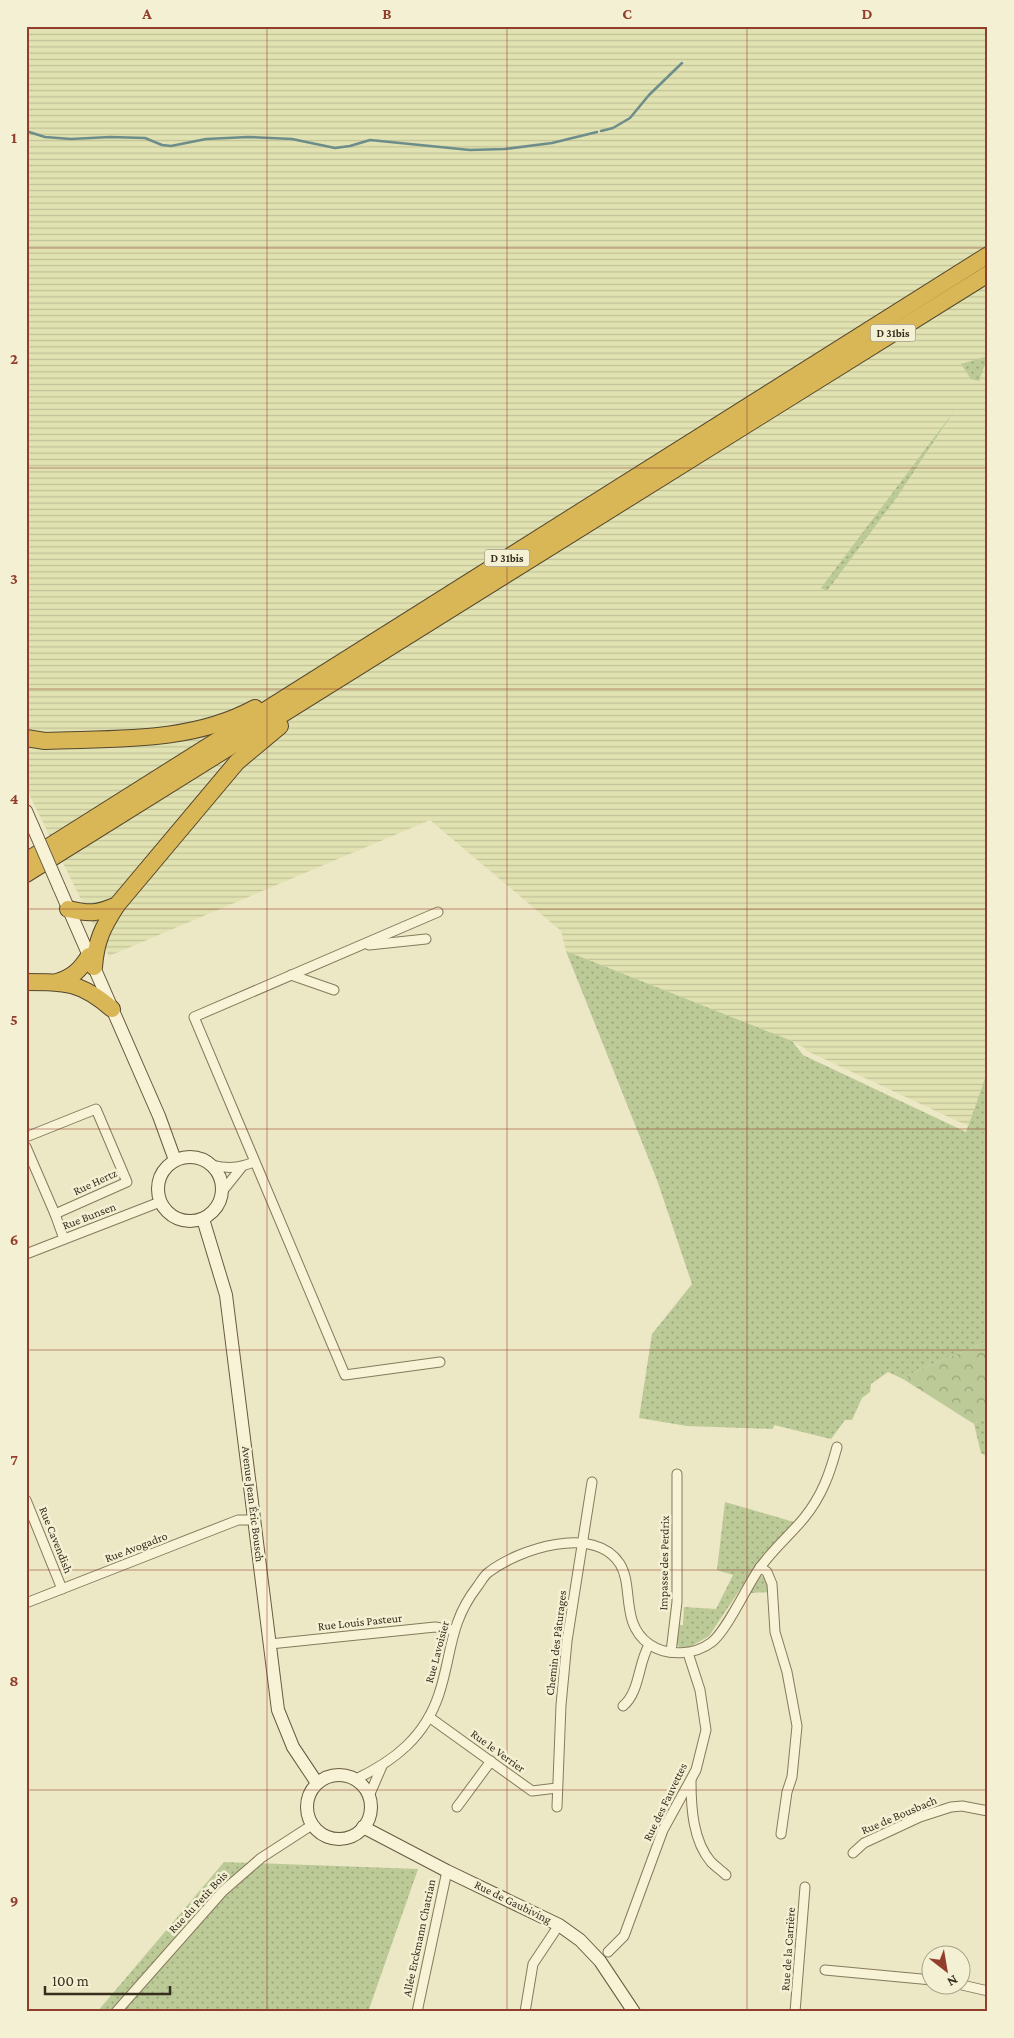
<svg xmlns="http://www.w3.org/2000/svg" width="1014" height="2038" font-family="'Crimson Pro',serif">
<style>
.farmland{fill:url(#farmland-rules)}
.grass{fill:url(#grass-dots)}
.forest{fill:url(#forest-crowns)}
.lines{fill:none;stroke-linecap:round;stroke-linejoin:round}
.stream{stroke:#6d8d8b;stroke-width:2.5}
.street-casing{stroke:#867a5b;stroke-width:11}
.secondary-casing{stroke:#685a3e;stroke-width:14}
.highway-casing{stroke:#54472f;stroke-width:18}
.street{stroke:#f8f3d7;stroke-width:9}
.secondary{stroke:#f8f3d7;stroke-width:12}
.highway{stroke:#d9b757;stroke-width:16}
.secondary-bridge-casing{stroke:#685a3e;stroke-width:14;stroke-linecap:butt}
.secondary-bridge{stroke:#f8f3d7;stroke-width:12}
.grid{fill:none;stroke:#933e2d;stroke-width:1;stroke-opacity:0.55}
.labels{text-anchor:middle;stroke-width:5;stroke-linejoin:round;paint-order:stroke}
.shield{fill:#f4f0d3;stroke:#706854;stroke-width:1}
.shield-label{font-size:11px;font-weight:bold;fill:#372e1e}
.street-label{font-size:12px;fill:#372e1e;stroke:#f4f0d3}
.neatline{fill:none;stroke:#933e2d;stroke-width:2}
.grid-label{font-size:16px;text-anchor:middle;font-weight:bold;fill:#933e2d}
</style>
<defs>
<pattern id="farmland-rules" width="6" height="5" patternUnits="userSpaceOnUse" patternTransform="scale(1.25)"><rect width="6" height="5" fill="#e1e2b1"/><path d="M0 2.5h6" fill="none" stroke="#c2c298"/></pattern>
<pattern id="grass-dots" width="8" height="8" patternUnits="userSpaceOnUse" patternTransform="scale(1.25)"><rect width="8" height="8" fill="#bcca98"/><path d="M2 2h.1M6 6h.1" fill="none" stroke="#9aa47b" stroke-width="1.8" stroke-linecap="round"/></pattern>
<pattern id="forest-crowns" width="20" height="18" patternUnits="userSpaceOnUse" patternTransform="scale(1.25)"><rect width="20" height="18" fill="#bcca98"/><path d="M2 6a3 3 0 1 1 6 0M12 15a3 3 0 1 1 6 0" fill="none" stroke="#9aa47b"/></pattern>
</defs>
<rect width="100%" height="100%" fill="#ece7c4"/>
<!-- farmland -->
<polygon class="farmland" points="26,26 988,26 988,1070 968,1126 805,1050 805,1048 792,1041 566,951 561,931 430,820 109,956 26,788"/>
<!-- grass -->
<g class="grass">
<polygon points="988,356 979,381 971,379 961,364"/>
<polygon points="954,411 897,497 827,591 821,588"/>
<path d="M566,951L792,1041L803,1055L966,1132L988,1070V1340C961,1355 929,1362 903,1379L888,1372L871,1384L870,1392L862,1398L852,1420H845L831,1439L774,1425L773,1429L687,1426L639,1418L652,1334L692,1284L657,1180Z"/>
<polygon points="988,1416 988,1457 981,1453 974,1424"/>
<polygon points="725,1502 794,1522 763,1555 709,1636 690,1647 679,1647 676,1643 678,1625 683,1625 684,1607 716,1609 733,1575 717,1570"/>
<polygon points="761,1576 766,1578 770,1592 750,1593"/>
<polygon points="224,1862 418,1869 368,2012 286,2012 279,2010 278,2012 97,2012"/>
</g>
<!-- forest -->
<path class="forest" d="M988,1340V1416L974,1424L903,1379C929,1362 961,1355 988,1340Z"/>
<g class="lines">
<!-- stream -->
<g class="stream">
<polyline points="26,131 45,137 71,139 110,137 145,138 162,145 171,146 206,139 248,137 292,139 335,148 350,146 370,140 470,150 505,149 552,143 597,132"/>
<polyline points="601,131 613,128 630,118 649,95 682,63"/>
</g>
<defs>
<g id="street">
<polyline points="438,912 194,1017 345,1375 440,1362"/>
<polyline points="369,945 426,939"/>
<polyline points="291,975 334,990"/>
<polyline points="26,1137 96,1109 127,1182 55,1214 26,1147"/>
<path d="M212,1165C228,1169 239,1168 254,1162"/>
<polyline points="221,1193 241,1168"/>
<polyline points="55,1214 64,1239"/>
<polyline points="26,1254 160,1202"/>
<polyline points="26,1500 62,1589"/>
<polyline points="760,1567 767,1572 772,1584 775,1632 787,1672 797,1726 792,1777 787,1792 781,1834"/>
<polyline points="26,1603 238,1520 255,1520"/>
<polyline points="270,1644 435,1627 454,1630"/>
<polyline points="671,1652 677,1602 677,1474"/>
<path d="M623,1706C640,1692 638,1663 649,1645"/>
<polyline points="429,1717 532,1791 557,1788"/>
<path d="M356,1779C394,1761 425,1737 439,1694C452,1655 449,1623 477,1587C481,1582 484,1575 489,1572C519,1549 594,1524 620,1564C634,1587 620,1623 649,1644C667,1657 695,1655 712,1642C727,1630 747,1586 759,1569C772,1550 790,1535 804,1518C822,1496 830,1473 837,1447"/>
<path d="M691,1781C691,1808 693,1841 711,1862C716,1867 722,1871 726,1875"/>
<polyline points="369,1796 382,1766"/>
<polyline points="457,1807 491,1761"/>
<polyline points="557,1807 561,1705 567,1641 592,1482"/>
<polyline points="853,1853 864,1843 920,1817 951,1807 962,1806 988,1811"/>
<polyline points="608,1952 624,1936 663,1830 696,1770 706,1730 700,1690 688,1653"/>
<polyline points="825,1970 932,1980"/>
<polyline points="962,1985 988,1991"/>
<polyline points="116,2012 223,1891 261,1858 312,1825"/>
<polyline points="417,2012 447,1871"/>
<polyline points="525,2012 533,1964 559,1925"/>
<polyline points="795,2012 805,1887"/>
</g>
<g id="secondary">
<polyline points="26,811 33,827"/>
<polyline points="59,887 159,1116 175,1160"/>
<circle cx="190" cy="1189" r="32"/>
<polyline points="203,1219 226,1295 278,1710 293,1747 317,1783"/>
<circle cx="339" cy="1807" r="32"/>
<polyline points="363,1827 447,1871 559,1925 580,1940 600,1961 634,2012"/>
</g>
<g id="highway">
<path d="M26,738L45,741C115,738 191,743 255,708"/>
<polyline points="26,861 988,255"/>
<polyline points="26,874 988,274"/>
<path d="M68,909C89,914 97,914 117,905L237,762L280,726"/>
<path d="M94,967C96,940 103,927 117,905"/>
<path d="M26,982C66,982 81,982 112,1009"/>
<path d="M57,982C73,977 80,970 89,956"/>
</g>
</defs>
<!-- street casing -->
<use href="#street" class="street-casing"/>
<!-- secondary casing -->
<use href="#secondary" class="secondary-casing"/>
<!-- highway casing -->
<use href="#highway" class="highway-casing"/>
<!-- street -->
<use href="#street" class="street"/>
<!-- secondary -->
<use href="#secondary" class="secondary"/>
<!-- highway -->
<use href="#highway" class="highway"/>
<defs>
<polyline id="secondary-bridge" points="33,827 59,887"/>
</defs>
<!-- secondary-bridge casing -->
<use href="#secondary-bridge" class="secondary-bridge-casing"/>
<!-- secondary-bridge -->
<use href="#secondary-bridge" class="secondary-bridge"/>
</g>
<!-- grid -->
<path class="grid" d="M267,26V2012M507,26V2012M747,26V2012M26,248H988M26,468H988M26,689H988M26,909H988M26,1129H988M26,1350H988M26,1570H988M26,1790H988"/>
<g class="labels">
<!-- shield labels -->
<g class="shield">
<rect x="870.5" y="324.5" width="45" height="17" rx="4"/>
<rect x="484.5" y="549.5" width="45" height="17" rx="4"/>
</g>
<g class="shield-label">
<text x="893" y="337">D 31bis</text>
<text x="507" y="562">D 31bis</text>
</g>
<!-- street labels -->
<g class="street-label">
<text transform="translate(95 1182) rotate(-25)" y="4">Rue Hertz</text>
<text transform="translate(89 1216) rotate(-21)" y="4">Rue Bunsen</text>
<text transform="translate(253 1504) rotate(83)" y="4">Avenue Jean Éric Bousch</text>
<text transform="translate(56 1540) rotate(68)" y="4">Rue Cavendish</text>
<text transform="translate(136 1547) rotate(-21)" y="4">Rue Avogadro</text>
<text transform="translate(664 1563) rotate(-89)" y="4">Impasse des Perdrix</text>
<text transform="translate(360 1622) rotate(-6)" y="4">Rue Louis Pasteur</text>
<text transform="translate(556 1643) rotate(-83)" y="4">Chemin des Pâturages</text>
<text transform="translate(437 1652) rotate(-75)" y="4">Rue Lavoisier</text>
<text transform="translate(498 1751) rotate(36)" y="4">Rue le Verrier</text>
<text transform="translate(665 1802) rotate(-64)" y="4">Rue des Fauvettes</text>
<text transform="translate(899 1815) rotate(-23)" y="4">Rue de Bousbach</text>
<text transform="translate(198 1902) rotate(-47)" y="4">Rue du Petit Bois</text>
<text transform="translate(513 1902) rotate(26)" y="4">Rue de Gaubiving</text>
<text transform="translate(419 1938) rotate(-78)" y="4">Allée Erckmann Chatrian</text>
<text transform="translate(788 1949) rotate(-86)" y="4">Rue de la Carrière</text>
</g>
</g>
<!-- border -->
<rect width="1014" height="2038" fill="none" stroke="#f4f0d3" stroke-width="55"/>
<!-- north arrow -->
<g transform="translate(946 1970) rotate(149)"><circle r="24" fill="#f4f0d3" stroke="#a8a28b"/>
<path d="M0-4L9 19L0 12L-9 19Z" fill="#933e2d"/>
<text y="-8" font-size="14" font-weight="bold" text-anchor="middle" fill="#372e1e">N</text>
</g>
<!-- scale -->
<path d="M45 1986v8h125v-8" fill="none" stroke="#372e1e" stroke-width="2.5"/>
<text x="52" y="1986" font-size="15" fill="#372e1e" stroke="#f4f0d3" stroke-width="4" paint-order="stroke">100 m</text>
<rect x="28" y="28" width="958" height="1982" class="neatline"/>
<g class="grid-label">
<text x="147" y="19">A</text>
<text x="387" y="19">B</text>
<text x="627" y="19">C</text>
<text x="867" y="19">D</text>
<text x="14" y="143">1</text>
<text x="14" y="364">2</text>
<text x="14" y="584">3</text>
<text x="14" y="804">4</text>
<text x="14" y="1025">5</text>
<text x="14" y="1245">6</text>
<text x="14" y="1465">7</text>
<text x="14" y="1686">8</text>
<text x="14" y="1906">9</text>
</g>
</svg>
